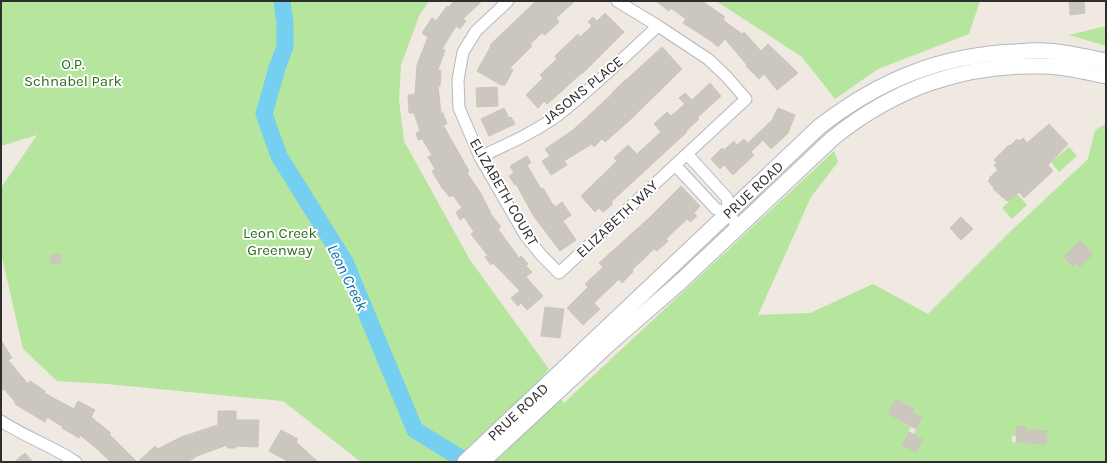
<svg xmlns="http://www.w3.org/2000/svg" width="1107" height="463" font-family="Karla,sans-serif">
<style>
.green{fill:#b6e59e;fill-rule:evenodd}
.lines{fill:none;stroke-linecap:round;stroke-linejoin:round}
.river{stroke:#75cff0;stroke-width:17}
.building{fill:#cbc7bf;stroke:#cbc5ba}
.minor-casing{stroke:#b4b7c1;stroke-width:13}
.secondary-casing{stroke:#b4b7c1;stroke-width:17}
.minor{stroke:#fff;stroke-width:11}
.secondary{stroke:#fff;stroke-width:15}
.labels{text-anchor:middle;stroke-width:4;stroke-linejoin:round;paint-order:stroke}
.park-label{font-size:15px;fill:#2c6e1b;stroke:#fff}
.street-label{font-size:15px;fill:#2e2e2e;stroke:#fff}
.water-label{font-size:16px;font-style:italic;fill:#0d6fa3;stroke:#fff}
</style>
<rect width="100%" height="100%" fill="#efe9e1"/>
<!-- green -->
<g class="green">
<path d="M1,1H429L419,16L401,65L399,100L404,141L470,260L549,369L542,377L564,403L834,151L838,162L811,197L758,315L810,313L873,284L928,314L1012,230L1088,159L1095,130L1106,124V437H1105L1106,462H361L283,401L107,384L57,381L23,349L1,253V188L37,135L1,146ZM1080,242L1093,254L1080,267L1076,263L1073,266L1064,257ZM896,399L914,408L912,412L922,417L914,434L923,439L916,452L902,445L911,427L888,414ZM1017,426L1025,427V430L1047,431L1046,444L1012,442V436H1016Z"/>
<polygon points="716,1 980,1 969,34 878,69 835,99 802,57"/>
<polygon points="1106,26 1106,46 1069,35"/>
<polygon points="1069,147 1077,156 1059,172 1051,162"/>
<polygon points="1017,194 1027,205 1012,219 1002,208"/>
</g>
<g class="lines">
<!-- river -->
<polyline class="river" points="282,1 285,24 285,47 277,68 264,114 279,156 345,262 415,430 467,462"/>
</g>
<!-- building -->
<g class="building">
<polygon points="454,1 482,1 463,19 466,21 460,29 456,26 442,49 445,50 438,70 441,71 440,86 438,86 441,113 443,113 447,124 443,125 469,171 467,173 480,192 491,213 490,213 501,227 498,229 519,258 521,256 528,264 526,266 532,272 526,277 543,296 527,310 521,303 518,306 511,298 520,291 493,263 491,265 485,257 488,256 471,234 474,232 464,217 460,220 456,212 462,208 453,195 450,197 442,188 432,171 435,169 428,157 432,155 422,139 418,140 416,133 420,131 414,113 409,113 408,95 415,94 417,65 428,37 422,33 432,18 436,21 447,6 449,7"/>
<polygon points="536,1 575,1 556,18 559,22 545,35 542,33 530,44 532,46 510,68 513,70 505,85 501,85 477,71 491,46 490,45"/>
<polygon points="656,1 702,1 725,17 723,20 742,34 744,32 761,51 768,44 798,73 777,90 764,74 759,79 746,66 747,65 725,39 718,47 711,41 683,23 686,19 671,8 669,11"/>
<polygon points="1069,1 1084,1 1085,13 1070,15"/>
<polygon points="605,13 624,32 583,73 582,73 547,104 544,101 538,108 526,95 543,78 540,75 557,59 555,56 578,34 580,37 592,26 588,22 593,17 597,21"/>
<polygon points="662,47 682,69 629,121 605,142 602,139 594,147 592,144 564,161 567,165 551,175 542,161 550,156 545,149 573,130 612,94 612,93 625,80 626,80"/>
<polygon points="710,83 721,96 697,118 699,119 686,131 687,132 611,202 613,204 603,212 599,208 595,212 581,196 617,161 614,158 628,145 637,154 661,132 654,124 667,112 671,116 685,104 679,98 685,93 692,100"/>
<polygon points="497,87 498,106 477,107 476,88"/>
<polygon points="504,108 509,118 511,117 515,124 489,136 481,119"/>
<polygon points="778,108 795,115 788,133 771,149 763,140 751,152 754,155 733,175 724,165 720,169 711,159 722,148 724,150 734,141 737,145 744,139 748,143 772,120"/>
<polygon points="1049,124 1068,144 1048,165 1053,171 1024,198 1019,192 1009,201 1008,200 1007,201 993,189 994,188 988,181 990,179 989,178 998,170 994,165 997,163 994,160 1009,145 1010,146 1017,139 1019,141 1023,138 1027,143"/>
<polygon points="527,156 531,163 527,165 541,189 543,188 553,205 553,204 555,207 562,202 571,215 563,221 576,240 560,251 533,215 516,184 515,185 509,176 514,173 510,166"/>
<polygon points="681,186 700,206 694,213 697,216 690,222 687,219 666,239 668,241 657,251 654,249 632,270 633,272 622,283 619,279 594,303 600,309 583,325 567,308 588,287 585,284 603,267 599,263 648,219"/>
<polygon points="961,217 973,229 961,240 950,228"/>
<polygon points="1080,241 1093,254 1080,267 1076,263 1073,266 1064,257"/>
<polygon points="60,254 61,263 51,264 51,255"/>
<polygon points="545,307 564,309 560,338 541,336"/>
<polygon points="1,340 12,358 8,360 28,384 30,381 45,391 44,393 74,409 78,401 95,410 91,417 111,433 109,434 137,462 111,462 97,449 80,435 79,438 62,428 63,427 47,417 45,422 15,404 16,403 4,389 1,392"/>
<polygon points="896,399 914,409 912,412 922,417 916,429 888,414"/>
<polygon points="218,411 236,411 236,420 259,420 258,447 236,446 236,448 227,448 227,445 194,457 195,458 186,462 138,462 155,446 158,449 181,437 218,425"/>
<polygon points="1017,426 1026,427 1025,430 1047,431 1046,444 1016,442"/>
<polygon points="281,430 298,439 296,442 318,462 289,462 269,451"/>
<polygon points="909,432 923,439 916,452 902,445"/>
<polygon points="25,453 33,462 14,462"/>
</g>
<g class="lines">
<defs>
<g id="minor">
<polyline points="508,1 476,31 463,52 458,80 459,108 480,157 525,235 542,256 559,273 746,99 726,76 708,59 658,26 617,1"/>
<polyline points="687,154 727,198 729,213 738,228"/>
<path d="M480,157C506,145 535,132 558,115C593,88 625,56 658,26"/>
<polyline points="675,165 716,209 729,213"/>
<path d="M1,421C25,437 52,446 76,462"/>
</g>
<g id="secondary">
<path d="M465,462L819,127C878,81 940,55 1015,52C1025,51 1036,50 1046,51C1066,52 1086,57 1106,61"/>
<path d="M482,462L610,343L679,283L833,138C895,88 963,64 1043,66C1064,66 1086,72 1106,76"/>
</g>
</defs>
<!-- minor casing -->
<use href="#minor" class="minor-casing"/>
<!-- secondary casing -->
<use href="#secondary" class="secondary-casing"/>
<!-- minor -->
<use href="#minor" class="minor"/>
<!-- secondary -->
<use href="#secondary" class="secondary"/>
</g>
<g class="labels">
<!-- park labels -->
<g class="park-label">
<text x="73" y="69">O.P.<tspan x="73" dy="17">Schnabel Park</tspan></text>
<text x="280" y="238">Leon Creek<tspan x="280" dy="17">Greenway</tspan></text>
</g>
<!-- street labels -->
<g class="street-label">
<text transform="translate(583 90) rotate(-39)" y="5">JASONS PLACE</text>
<text transform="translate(753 190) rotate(-43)" y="5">PRUE ROAD</text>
<text transform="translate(504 192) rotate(60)" y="5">ELIZABETH COURT</text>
<text transform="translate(617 219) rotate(-43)" y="5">ELIZABETH WAY</text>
<text transform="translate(518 412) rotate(-43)" y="5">PRUE ROAD</text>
</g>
<!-- water labels -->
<g class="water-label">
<text transform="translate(348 277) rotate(64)" y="6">Leon Creek</text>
</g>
</g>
<!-- border -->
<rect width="1107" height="463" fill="none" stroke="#2e2e2e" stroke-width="4"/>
</svg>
